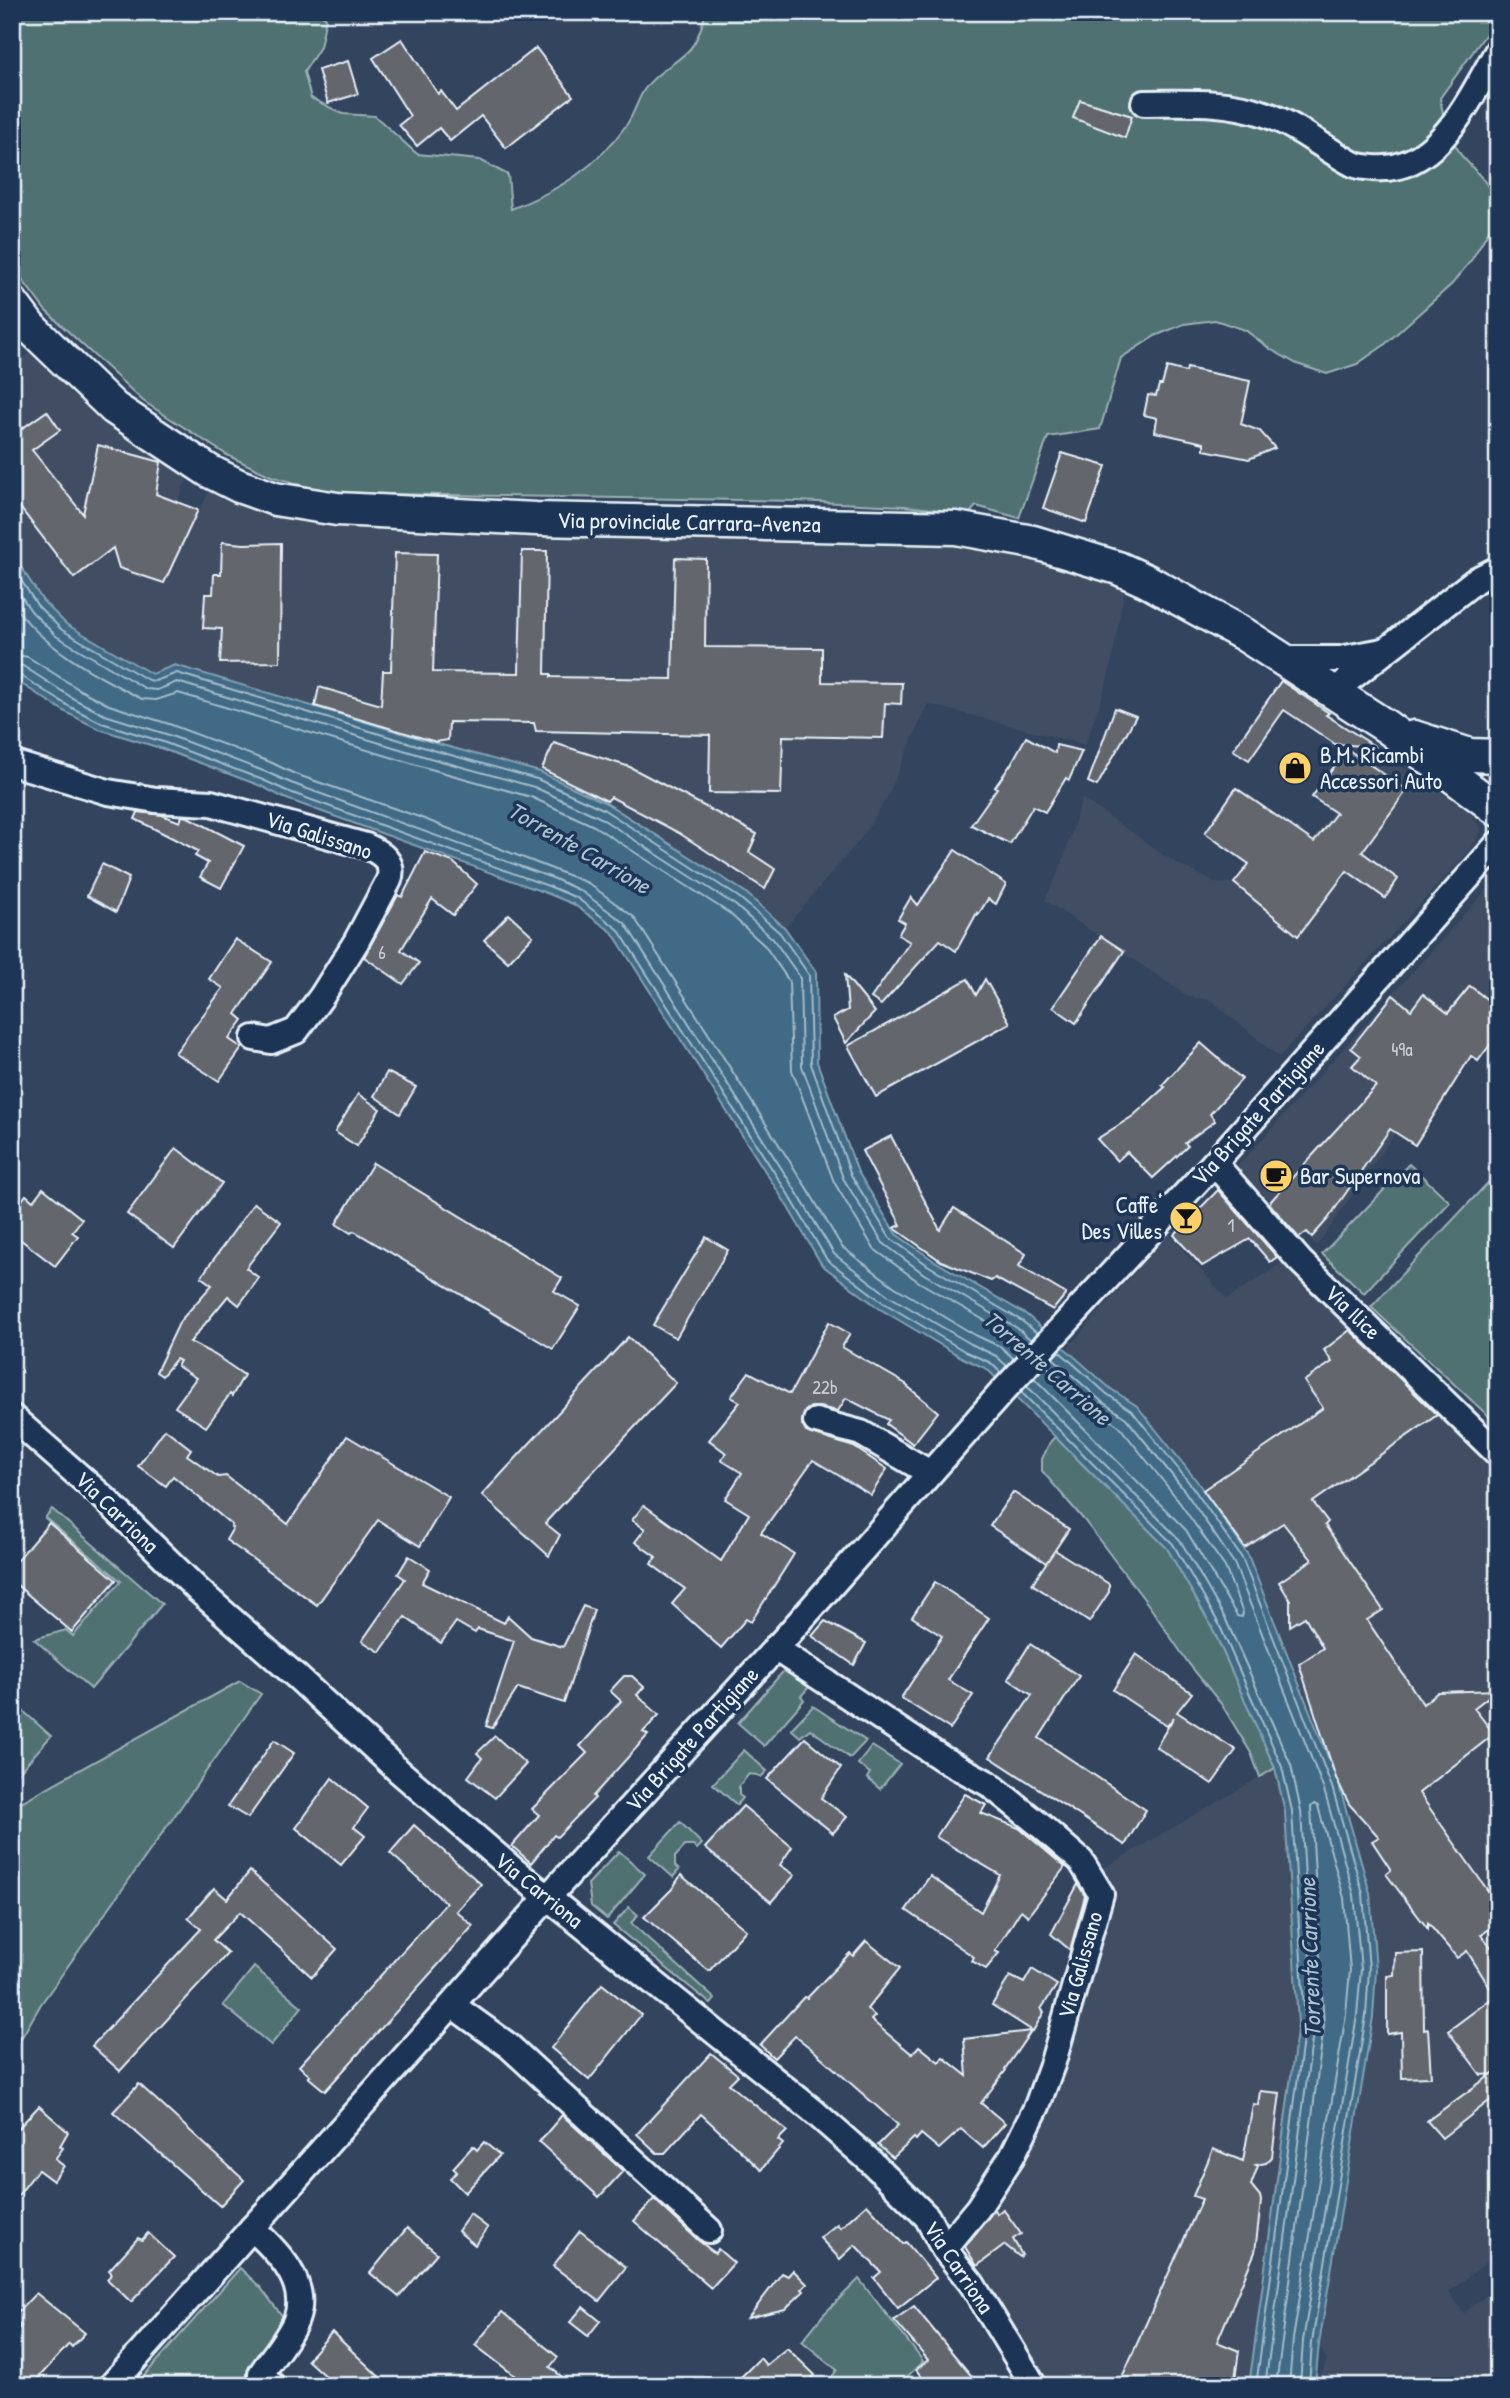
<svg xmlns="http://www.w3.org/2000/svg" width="1510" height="2398" font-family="'Patrick Hand',sans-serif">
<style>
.built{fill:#414e62}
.green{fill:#4f7172;stroke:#9cb1b5;stroke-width:2}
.water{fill:#3f6b85;stroke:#83a1b3;stroke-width:2}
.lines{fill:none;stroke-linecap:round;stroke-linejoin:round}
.shore{stroke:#a4bbca;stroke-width:2}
.building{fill:#63666d;stroke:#e8f1f8;stroke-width:2}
.minor-casing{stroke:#e8f1f8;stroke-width:30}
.major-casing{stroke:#e8f1f8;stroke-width:37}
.minor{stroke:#1d3557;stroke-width:24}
.major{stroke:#1d3557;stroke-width:32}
.labels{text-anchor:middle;stroke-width:7;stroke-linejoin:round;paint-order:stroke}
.number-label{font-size:19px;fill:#c7ced5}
.street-label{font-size:23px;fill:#e8f1f8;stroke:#1d3557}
.poi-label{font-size:23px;fill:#e8f1f8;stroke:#1d3557;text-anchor:start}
.water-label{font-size:24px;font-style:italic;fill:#adc2d0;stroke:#1d3557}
</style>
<rect width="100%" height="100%" fill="#32445e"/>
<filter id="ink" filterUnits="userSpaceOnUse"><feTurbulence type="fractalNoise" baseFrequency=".0143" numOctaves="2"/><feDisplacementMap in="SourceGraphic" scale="14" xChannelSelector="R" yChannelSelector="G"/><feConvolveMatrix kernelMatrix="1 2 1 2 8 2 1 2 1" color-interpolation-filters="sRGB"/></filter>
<g filter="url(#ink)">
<!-- built -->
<g class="built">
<polygon points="34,350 76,395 115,429 190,473 145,576 164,583 212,485 251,505 302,521 357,528 947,541 1027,553 1125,586 1111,666 1101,701 1085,745 928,704 888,795 864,835 785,928 745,892 606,803 540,772 435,743 175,665 152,674 66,624 43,601 12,553 12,366"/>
<polygon points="1376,750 1469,811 1482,830 1472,848 1279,1057 1211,1000 1189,997 1045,900 1061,866 1082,798 1174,862 1217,883 1234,883 1249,864 1312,841"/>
<polygon points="1498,877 1498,984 1465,1026 1446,1059 1317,1246 1236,1168"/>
<polygon points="1169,1234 1227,1299 1285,1261 1498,1465 1498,2253 1449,2292 1464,2313 1498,2286 1498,2386 1315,2386 1327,2361 1319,2344 1376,1969 1370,1893 1339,1785 1248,1555 1137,1406 1111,1389 1067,1349"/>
<polygon points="1275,1768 1285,1812 1298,2024 1249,2386 1051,2386 959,2242 1018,2150 1097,1872"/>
</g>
<!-- green -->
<g class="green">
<path d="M12,12H319L326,18L320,47L304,72L311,98L343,114L375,116L417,154L480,160L508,175L511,209C561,189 596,168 627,124C634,114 637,101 644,90C655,73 674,65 688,51C698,41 702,25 706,12H1498V17L1440,98L1446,129L1461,155L1482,178L1498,200V210L1488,232L1472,259L1452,284L1383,346L1357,364L1327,374L1297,364L1270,349L1245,330L1215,320L1184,324L1155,336L1121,358L1100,429L1048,437L1019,518L976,506L970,513L904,506L796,501L329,493L271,476L227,455L143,401L45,310L12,266Z"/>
<polygon points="1409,1164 1450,1202 1364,1293 1322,1254"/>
<polygon points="1498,1172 1498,1425 1371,1307"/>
<polygon points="1055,1437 1167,1548 1212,1627 1275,1768 1260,1777 1251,1753 1222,1705 1189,1664 1150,1607 1084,1520 1042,1471 1042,1459 1050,1442"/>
<polygon points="52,1509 162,1604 91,1689 34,1639 66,1630 73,1636 121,1581 45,1518"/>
<polygon points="787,1667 809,1687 801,1696 804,1700 764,1746 738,1723"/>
<polygon points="240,1681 261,1694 41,2004 12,2054 12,1807"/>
<polygon points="12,1701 51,1736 12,1780"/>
<polygon points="813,1706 866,1741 850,1758 810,1729 800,1737 791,1729"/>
<polygon points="872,1746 900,1764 880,1789 867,1778 870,1773 858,1764"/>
<polygon points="744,1750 767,1771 761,1777 757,1775 749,1774 739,1786 739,1795 743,1798 737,1805 713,1784"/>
<polygon points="680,1822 702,1844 697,1849 693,1846 685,1846 675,1857 675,1866 679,1870 673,1877 649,1856"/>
<polygon points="619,1851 645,1874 607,1919 591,1906 588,1884"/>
<polygon points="629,1907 638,1915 631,1923 715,1999 711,2004 613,1925"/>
<polygon points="254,1967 302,2007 271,2045 223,2005"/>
<polygon points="240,2268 260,2287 283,2317 242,2386 135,2386"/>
<polygon points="859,2279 923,2361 898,2386 825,2386 837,2370 802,2341 823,2315"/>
</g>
<!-- water -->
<polygon class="water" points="12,553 43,601 66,624 152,674 175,665 435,743 540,772 606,803 745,892 785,928 816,972 817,1062 858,1172 896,1234 933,1260 1027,1315 1111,1389 1137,1406 1196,1480 1248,1555 1339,1785 1370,1893 1376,1969 1373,2017 1319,2344 1315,2386 1249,2386 1298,2024 1285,1812 1275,1768 1212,1627 1167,1548 987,1369 963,1358 880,1309 822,1265 786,1204 612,932 573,904 549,894 284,798 261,786 160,748 99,729 67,713 12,678"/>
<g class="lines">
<!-- shore -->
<g class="shore">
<polyline points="12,566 37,605 62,630 148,680 155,681 177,673 433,750 537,779 603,809 740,898 780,933 809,975 811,1064 851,1175 890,1238 929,1266 1022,1321 1037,1333"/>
<polyline points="12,582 31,611 56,636 146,689 157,690 177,682 430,758 534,787 599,817 735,905 773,939 800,977 802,1066 843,1178 883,1243 924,1274 1017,1328 1031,1340"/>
<path d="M12,602C41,647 95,675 142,699L156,700L178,693L427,768L531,797L594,826L729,913L765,946L789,981L792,1070L834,1182L874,1249L919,1282L1011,1336L1024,1347"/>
<polyline points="12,654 28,657 80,690 109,705 169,724 270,762 295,774 419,817 588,883 634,917 808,1190 842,1247 895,1287 975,1335 1001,1347 1014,1359"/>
<polyline points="12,664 23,666 74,699 105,715 166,734 266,772 291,783 555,879 581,891 625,923 799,1196 834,1254 889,1296 971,1344 996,1356 1007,1366"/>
<polyline points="12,673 18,674 70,707 102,723 163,742 263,780 287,791 551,887 577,898 618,929 792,1200 827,1260 884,1303 966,1352 991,1363 1001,1373"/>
<polyline points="1059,1351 1107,1394 1133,1412 1191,1485 1242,1558 1332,1787 1363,1894 1369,1969 1366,2016 1312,2342 1309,2386"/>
<polyline points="1053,1358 1101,1401 1126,1418 1184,1490 1234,1563 1324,1790 1354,1895 1361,1969 1357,2015 1303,2341 1300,2386"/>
<polyline points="1034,1378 1186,1530 1237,1616 1242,1617 1243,1613 1225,1567 1175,1496 1119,1426 1095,1410 1046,1366"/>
<polyline points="1027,1386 1180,1540 1226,1620 1291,1765 1301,1811 1314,2026 1265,2386"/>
<polyline points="1021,1392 1173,1544 1219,1624 1282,1767 1292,1811 1305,2025 1256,2386"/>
<polyline points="1276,2386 1324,2026 1311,1807 1314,1804 1318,1806 1344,1898 1350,1970 1346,2014 1293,2339 1289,2386"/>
</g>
</g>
<!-- building -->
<g class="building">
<polygon points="402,39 438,94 441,91 456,111 536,48 573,96 506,148 481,116 450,141 439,128 417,146 399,125 410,116 373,58"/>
<polygon points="348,61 358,94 328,103 318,70"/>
<polygon points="1080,100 1132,116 1125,138 1073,118"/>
<polygon points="1167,367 1186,372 1187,368 1250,381 1241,424 1260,431 1275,448 1249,459 1204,450 1204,443 1155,432 1157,418 1144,415 1148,395 1156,396 1159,385 1162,385"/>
<polygon points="47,411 60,430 32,450 83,514 98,445 161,462 156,494 198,510 164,583 119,568 113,548 74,578 12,497 12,425 17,432"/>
<polygon points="1062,453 1106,466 1086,523 1043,508"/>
<polygon points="222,542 244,544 281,543 280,662 220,663 222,629 203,628 205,594 213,594 214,574 221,574"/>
<polygon points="522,551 547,551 545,674 551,674 551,677 672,679 675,558 706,559 705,647 822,648 822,682 902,683 901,704 885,703 883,738 783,736 781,794 709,793 710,735 536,731 534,723 449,722 448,740 436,742 315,706 319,687 381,705 383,671 391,671 395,553 437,554 433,672 519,673"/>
<polygon points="1281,681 1329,713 1326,715 1376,747 1335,744 1284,710 1249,760 1233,750"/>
<polygon points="1115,708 1136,716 1097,786 1088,782"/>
<polygon points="1026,737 1055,753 1056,745 1082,751 1069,780 1066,778 1045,812 1033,806 1010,844 971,825 997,788 995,787 1011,764"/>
<polygon points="554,743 630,767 757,834 749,852 775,869 765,889 679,833 611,797 607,801 542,769"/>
<polygon points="1347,749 1407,790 1362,852 1398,879 1385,898 1347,871 1298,936 1234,883 1249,864 1205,833 1236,788 1314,842 1336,813 1312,797"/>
<polygon points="138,812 162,815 180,822 182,816 188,817 244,846 221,888 200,877 208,863 195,856 198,851 135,819"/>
<polygon points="955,850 1006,884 996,904 988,899 978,915 977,913 956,951 940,940 881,1005 871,998 910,942 898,935 905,923 898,919 911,897 918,905"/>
<polygon points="425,852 453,862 477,884 453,915 432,899 401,950 419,963 403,984 364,957 398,895 402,897"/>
<polygon points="102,864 129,878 116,912 87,896"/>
<polygon points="509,914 533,936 508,962 484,940"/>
<polygon points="1101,936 1124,951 1076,1023 1053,1007"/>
<polygon points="235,939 272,962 236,1014 243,1020 229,1039 242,1048 219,1081 175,1053 223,988 209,979"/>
<polygon points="845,975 875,1012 846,1043 833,1018 848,1010"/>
<polygon points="968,979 976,995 985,979 1010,1023 876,1097 848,1046"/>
<polygon points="1470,986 1498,1008 1498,1034 1478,1061 1471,1056 1415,1145 1390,1129 1328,1219 1312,1237 1307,1232 1299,1238 1269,1203 1376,1086 1352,1066 1361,1056 1351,1048 1393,995 1411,1010 1423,994 1448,1013"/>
<polygon points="1201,1043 1242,1079 1210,1114 1215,1121 1185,1143 1188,1146 1153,1178 1127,1152 1117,1161 1097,1139 1133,1116 1165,1087 1162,1085"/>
<polygon points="387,1072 416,1087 400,1114 374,1096"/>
<polygon points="358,1094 380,1109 357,1146 335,1132"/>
<polygon points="891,1136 940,1230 954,1208 1026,1254 1019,1266 1066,1294 1053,1310 995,1278 991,1281 941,1261 894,1228 901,1225 862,1151"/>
<polygon points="176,1148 222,1183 174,1248 127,1214"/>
<polygon points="373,1163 562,1278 554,1291 580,1306 553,1349 354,1231 351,1233 336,1224"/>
<polygon points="43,1188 82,1219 72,1232 78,1236 55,1266 12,1233 12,1213 26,1195 33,1201"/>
<polygon points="1218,1190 1277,1257 1270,1262 1250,1239 1202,1266 1174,1235"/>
<polygon points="254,1203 281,1222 246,1268 259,1278 239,1305 228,1296 190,1342 215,1355 244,1375 232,1396 230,1394 206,1427 175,1407 196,1378 177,1366 180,1361 176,1359 162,1376 156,1372 180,1321 212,1285 201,1277"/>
<polygon points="706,1237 728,1250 676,1338 653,1325"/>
<polygon points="829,1322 850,1334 842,1347 906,1384 906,1385 938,1412 913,1444 886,1424 889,1420 846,1398 838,1411 819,1407 811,1407 805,1411 802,1424 806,1432 854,1447 887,1469 871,1495 813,1460 761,1533 794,1554 751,1622 746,1619 721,1648 672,1604 685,1589 651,1564 656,1557 635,1542 645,1529 632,1520 644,1505 721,1561 749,1514 725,1499 742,1473 721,1460 726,1453 709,1440 740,1402 731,1397 749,1372 790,1394"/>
<polygon points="1350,1330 1437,1415 1313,1502 1328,1522 1325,1525 1383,1610 1367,1620 1423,1704 1438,1692 1497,1690 1474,1708 1494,1734 1419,1793 1498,1905 1498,1923 1481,1935 1498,1955 1498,2094 1442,2138 1427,2121 1492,2074 1481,2075 1448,2031 1495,1996 1467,1951 1457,1958 1428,1923 1428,1929 1386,1874 1391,1870 1372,1841 1379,1837 1349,1804 1336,1778 1299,1664 1323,1648 1305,1617 1290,1626 1290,1600 1279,1582 1312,1560 1283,1523 1245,1548 1203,1490 1323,1408 1304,1381 1332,1362 1324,1350"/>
<polygon points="628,1337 676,1383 545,1523 560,1535 549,1556 482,1495"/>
<polygon points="165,1429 191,1449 187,1455 218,1477 226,1476 288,1524 347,1436 449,1497 420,1546 378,1520 317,1605 226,1540 233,1528 231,1527 232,1525 173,1476 166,1486 138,1466"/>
<polygon points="1013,1492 1069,1529 1055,1550 1109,1584 1109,1592 1089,1622 1032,1584 1055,1550 1046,1563 990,1526"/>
<polygon points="49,1523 116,1580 72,1632 12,1581 12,1566"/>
<polygon points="409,1556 430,1569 422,1583 504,1623 508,1616 531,1637 563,1647 583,1606 594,1610 564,1703 518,1688 492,1728 486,1726 514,1641 478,1629 475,1633 456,1622 441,1643 405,1617 380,1652 362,1641 405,1579 398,1574"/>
<polygon points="935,1582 989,1618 948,1680 973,1695 950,1729 901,1698 942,1636 912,1617"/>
<polygon points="825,1621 866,1643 854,1665 812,1636"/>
<polygon points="1030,1644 1079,1676 1039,1738 1146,1810 1125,1845 990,1757 1032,1695 1008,1679"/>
<polygon points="1136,1654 1192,1693 1177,1712 1236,1750 1212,1784 1156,1747 1174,1717 1167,1726 1113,1690"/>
<polygon points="624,1676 632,1676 644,1687 637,1695 659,1715 643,1732 648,1735 593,1796 595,1798 557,1837 554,1835 531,1863 512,1846 539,1815 532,1809 587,1753 580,1746 621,1701 610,1691"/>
<polygon points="495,1736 526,1764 495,1798 468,1777 482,1758 477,1753"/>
<polygon points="805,1738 841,1768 821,1798 847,1817 833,1833 767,1779"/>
<polygon points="274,1740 294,1753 248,1818 228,1806"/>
<polygon points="332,1778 368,1808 354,1827 365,1836 341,1865 296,1828"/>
<polygon points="965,1794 986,1805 981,1813 1019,1828 1065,1867 1028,1916 1021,1910 995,1951 999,1953 986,1969 972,1961 974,1957 906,1910 930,1876 981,1912 1000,1875 936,1837"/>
<polygon points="743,1806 792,1847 780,1865 795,1875 771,1902 705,1848"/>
<polygon points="414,1825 481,1884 456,1911 473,1926 325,2091 308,2077 310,2076 299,2066 446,1903 390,1853"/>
<polygon points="250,1871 337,1949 312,1977 240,1912 213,1940 228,1953 120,2071 92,2046 201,1929 188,1918 214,1888 227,1899"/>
<polygon points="681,1875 746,1930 709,1971 644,1917 672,1889"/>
<polygon points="1078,1884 1085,1896 1070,1950 1051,1934"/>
<polygon points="866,1941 900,1968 867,2009 875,2016 871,2020 912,2054 919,2046 939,2062 943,2057 967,2076 964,2039 1031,2031 1005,2069 1006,2070 981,2103 1005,2123 983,2148 961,2129 939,2149 921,2134 916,2140 914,2138 893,2158 878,2145 898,2125 813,2050 795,2036 774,2058 760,2045 804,1997 807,1998 850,1953 853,1956"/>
<polygon points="1423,1952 1424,2030 1428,2029 1431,2077 1402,2078 1401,2032 1387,2034 1387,1976 1394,1975 1395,1953"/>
<polygon points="1032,1969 1057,1985 1041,2009 1044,2012 1033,2031 992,2005 1010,1976 1024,1983"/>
<polygon points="602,1984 641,2015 589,2080 551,2048"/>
<polygon points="711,2053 738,2075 729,2084 787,2131 778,2140 783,2144 761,2170 701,2114 665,2153 657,2153 637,2134"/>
<polygon points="139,2084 244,2180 220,2206 113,2112"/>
<polygon points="1260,2091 1280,2093 1272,2157 1266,2163 1256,2165 1258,2166 1251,2185 1260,2196 1261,2201 1255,2252 1217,2342 1239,2351 1234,2386 1118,2386 1202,2199 1193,2196 1213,2149 1243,2161 1253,2104 1258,2105"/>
<polygon points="39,2106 68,2132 60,2146 63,2148 55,2159 64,2166 53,2181 38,2170 12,2203 12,2135"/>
<polygon points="562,2115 623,2171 599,2197 539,2142"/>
<polygon points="484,2142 500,2155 465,2193 450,2178 457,2172 453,2168 473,2146 477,2150"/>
<polygon points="654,2199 699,2241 715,2253 718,2249 734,2263 711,2288 634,2221"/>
<polygon points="867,2204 903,2244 906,2242 936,2278 898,2308 874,2278 881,2272 855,2245 840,2259 820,2238 837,2224 840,2228"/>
<polygon points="995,2209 997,2214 1003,2209 1021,2234 1013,2239 1022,2255 1020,2257 1005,2245 977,2266 965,2247"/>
<polygon points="470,2214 488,2228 475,2245 458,2231"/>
<polygon points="407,2228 437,2253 399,2297 370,2273"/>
<polygon points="580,2231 626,2267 599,2301 553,2266"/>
<polygon points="148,2233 174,2257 131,2302 107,2279 112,2274 109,2270 138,2238 142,2240"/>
<polygon points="793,2270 807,2284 802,2289 804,2291 785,2309 748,2318 782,2273 788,2276"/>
<polygon points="36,2293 85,2333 72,2347 69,2344 31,2386 12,2386 12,2335 21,2326 12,2318"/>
<polygon points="914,2306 940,2338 980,2386 929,2386 916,2370 928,2360 894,2320"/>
<polygon points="583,2307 600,2321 588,2336 570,2322"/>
<polygon points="502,2312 558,2357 550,2367 573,2386 528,2386 475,2345"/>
<polygon points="332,2332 389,2386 336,2386 307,2360"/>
<polygon points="787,2348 815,2375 805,2386 732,2386 760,2358 766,2365"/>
</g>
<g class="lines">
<defs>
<g id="minor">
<path d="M1144,103C1186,103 1225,100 1265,114C1297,125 1323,148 1353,164C1359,167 1367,167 1374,168C1438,174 1471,96 1498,50"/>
<polyline points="1282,659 1340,659 1383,651"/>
<polyline points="1333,692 1476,580 1498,569"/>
<path d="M12,763L108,792L156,800L211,803L366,846C382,853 395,862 389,880L356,942L322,996L296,1031L271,1041L254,1038"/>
<polyline points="1214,1163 1300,1261 1498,1454"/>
<polyline points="12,1417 104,1498 199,1591 297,1677 400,1772 515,1871 812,2110 869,2160 927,2217 944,2249 972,2284 1034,2386"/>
<polyline points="816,1421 861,1433 930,1473"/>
<polyline points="775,1648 943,1759 989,1784 1041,1826 1081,1861 1101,1894 1053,2062 1037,2106 1012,2156 978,2208 944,2249"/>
<polyline points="452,2005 509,2046 709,2230"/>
<path d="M252,2228C277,2251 310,2283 296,2320C289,2338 272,2357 261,2374L273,2386"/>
<polyline points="111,2386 547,1898 785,1638 1001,1393 1214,1163 1498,844"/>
</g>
<g id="major">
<polyline points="12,303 30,327 114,408 209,471 239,486 275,499 337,509 536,519 956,528 1033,542 1118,568 1147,581 1245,635 1333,692 1387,727 1498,810"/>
<polyline points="1414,737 1470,755 1498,756"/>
</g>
</defs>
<!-- minor casing -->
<use href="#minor" class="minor-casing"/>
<!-- major casing -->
<use href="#major" class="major-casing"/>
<!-- minor -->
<use href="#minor" class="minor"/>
<!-- major -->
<use href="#major" class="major"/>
</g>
</g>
<!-- icons -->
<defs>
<symbol id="shop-disc" viewBox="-11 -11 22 22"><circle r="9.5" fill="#ffd166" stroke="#1d3557"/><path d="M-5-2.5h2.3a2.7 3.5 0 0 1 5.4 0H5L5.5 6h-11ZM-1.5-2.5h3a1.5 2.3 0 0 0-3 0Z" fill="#111"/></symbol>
<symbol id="cafe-disc" viewBox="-11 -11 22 22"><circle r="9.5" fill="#ffd166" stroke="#1d3557"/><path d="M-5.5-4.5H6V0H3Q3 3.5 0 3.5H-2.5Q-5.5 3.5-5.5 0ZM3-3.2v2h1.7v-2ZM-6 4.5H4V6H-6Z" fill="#111"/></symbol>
<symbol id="bar-disc" viewBox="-11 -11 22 22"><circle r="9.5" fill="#ffd166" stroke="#1d3557"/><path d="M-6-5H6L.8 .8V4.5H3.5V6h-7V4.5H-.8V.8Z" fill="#111"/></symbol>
</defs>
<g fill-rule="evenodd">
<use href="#shop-disc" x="1276" y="749" width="38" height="38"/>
<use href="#cafe-disc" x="1257" y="1157" width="38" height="38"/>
<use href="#bar-disc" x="1167" y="1199" width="38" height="38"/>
</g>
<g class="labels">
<!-- number labels -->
<g class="number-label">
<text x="382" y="959">6</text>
<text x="1402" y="1056">49a</text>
<text x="1231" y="1232">1</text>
<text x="825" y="1394">22b</text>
</g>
<!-- street labels -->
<g class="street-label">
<text transform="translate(689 522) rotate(1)" y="8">Via provinciale Carrara-Avenza</text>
<text transform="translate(319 835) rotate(18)" y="8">Via Galissano</text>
<text transform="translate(1258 1113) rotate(-48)" y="8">Via Brigate Partigiane</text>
<text transform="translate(1353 1312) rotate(44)" y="8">Via Ilice</text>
<text transform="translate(117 1512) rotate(44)" y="8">Via Carriona</text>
<text transform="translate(692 1739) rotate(-48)" y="8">Via Brigate Partigiane</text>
<text transform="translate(539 1890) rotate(39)" y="8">Via Carriona</text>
<text transform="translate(1080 1965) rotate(-74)" y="8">Via Galissano</text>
<text transform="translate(959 2267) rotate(56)" y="8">Via Carriona</text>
</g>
<!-- poi labels -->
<g class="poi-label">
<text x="1320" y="763">B.M. Ricambi<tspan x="1320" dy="26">Accessori Auto</tspan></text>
<text x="1300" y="1184">Bar Supernova</text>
<text x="1162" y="1213" text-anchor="end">Caffe'<tspan x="1162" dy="26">Des Villes</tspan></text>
</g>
<!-- water labels -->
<g class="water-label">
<text transform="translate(579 848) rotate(30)" y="8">Torrente Carrione</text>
<text transform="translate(1047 1368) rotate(41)" y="8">Torrente Carrione</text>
<text transform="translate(1310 1958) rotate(-92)" y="8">Torrente Carrione</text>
</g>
</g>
<!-- margin -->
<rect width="1510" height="2398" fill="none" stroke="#1d3557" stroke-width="42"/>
<rect x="21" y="21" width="1468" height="2356" fill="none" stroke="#e8f1f8" stroke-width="2.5" filter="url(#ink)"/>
</svg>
